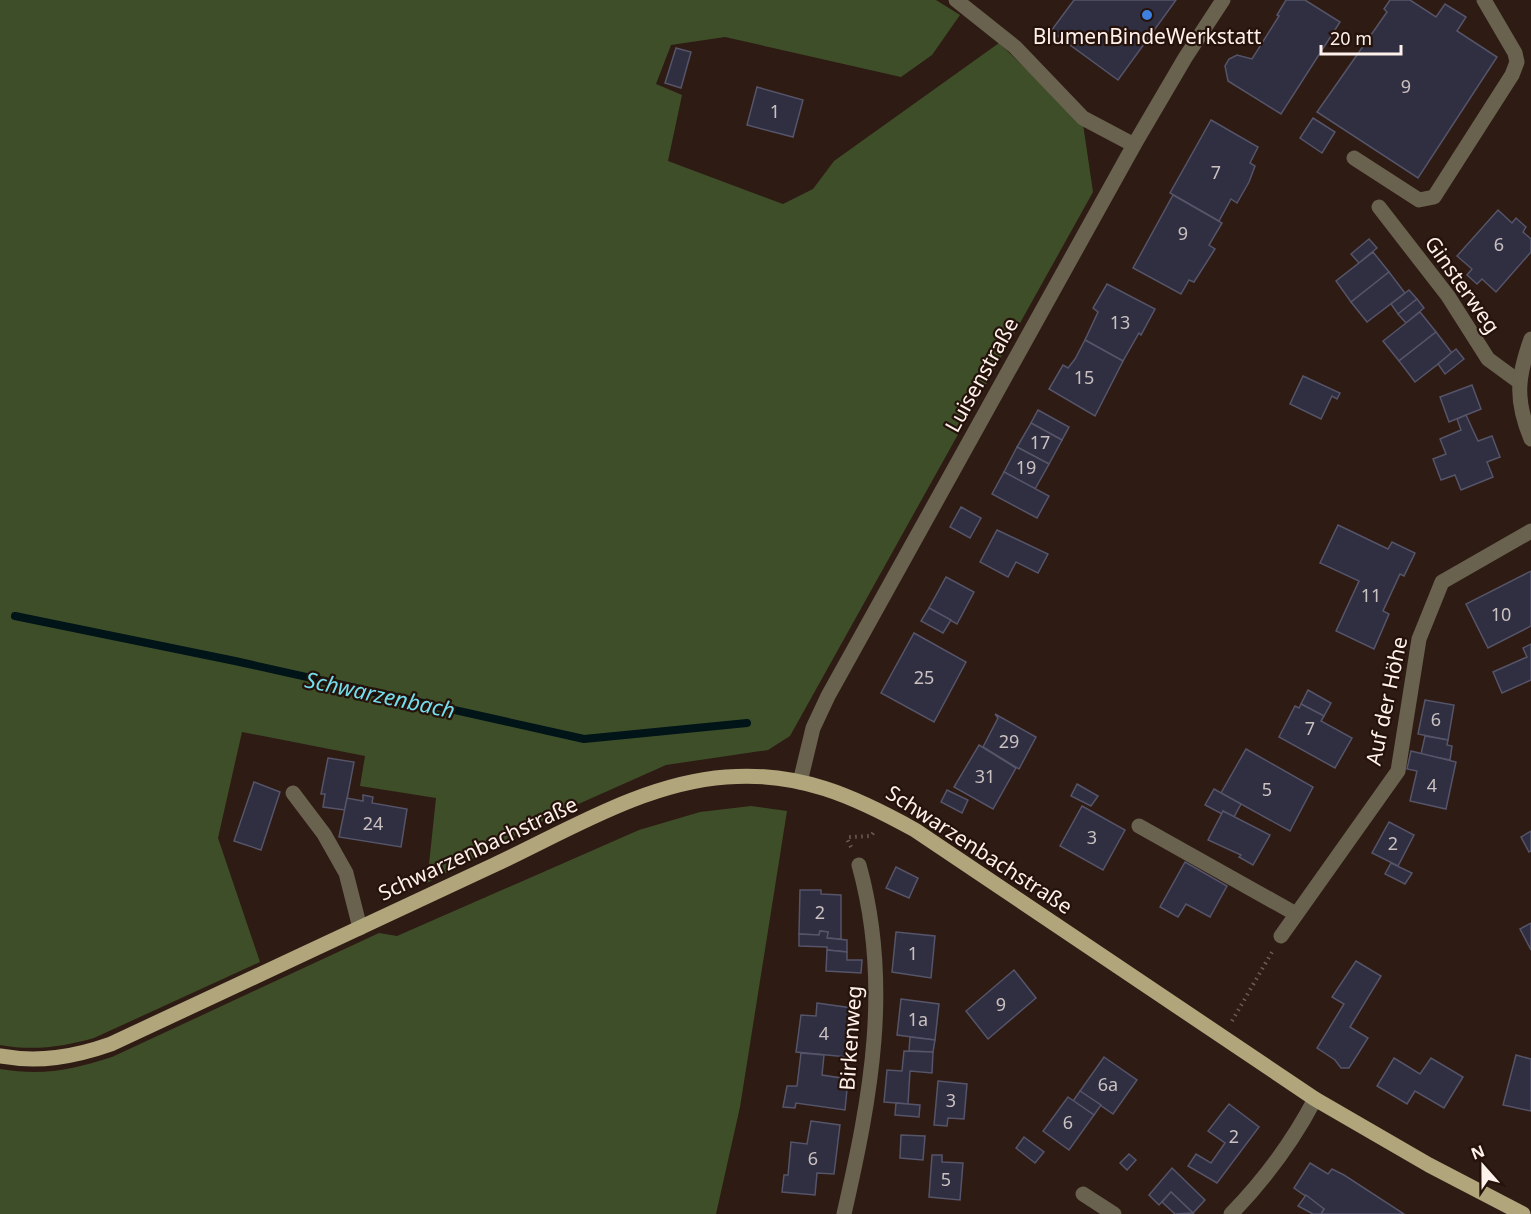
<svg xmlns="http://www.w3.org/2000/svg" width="1531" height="1214" font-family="'Noto Sans',sans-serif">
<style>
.green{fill:#3e4e28}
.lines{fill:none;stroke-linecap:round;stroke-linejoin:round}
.stream{stroke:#011417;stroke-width:8}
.building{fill:#302f41;stroke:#555469;stroke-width:1.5}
.path{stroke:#6d5b55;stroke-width:4;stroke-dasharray:1.5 4.5;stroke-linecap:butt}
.minor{stroke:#68624e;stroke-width:15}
.major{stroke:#b1a57b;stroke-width:15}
.shop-dot{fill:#3f7fe0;stroke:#24120b;stroke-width:2}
.labels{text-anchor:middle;stroke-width:4.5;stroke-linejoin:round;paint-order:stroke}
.number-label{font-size:18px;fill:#cac0c0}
.poi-label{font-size:21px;fill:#fef0eb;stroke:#24120b}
.street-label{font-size:21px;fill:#fef0eb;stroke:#24120b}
.water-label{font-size:22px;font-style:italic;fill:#74deec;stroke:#24120b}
</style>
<rect width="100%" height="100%" fill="#2e1b14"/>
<!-- green -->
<g class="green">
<path d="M0,0H936L960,15L932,55L901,77L725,37L671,45L656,84L682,95L668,161L783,204L813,189L834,161L999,43L1083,124L1093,192L790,736L768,750L666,765L556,814L427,883L436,798L360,786L365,756L242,732L218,838L260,962L94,1038C62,1047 33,1051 0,1045Z"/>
<path d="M751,806L787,811L740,1107L716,1214H0V1069C43,1076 71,1070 112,1057L379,933L397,936L639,830L700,812Z"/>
</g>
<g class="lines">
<!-- stream -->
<polyline class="stream" points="15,616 235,661 584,739 747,723"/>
</g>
<!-- building -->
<g class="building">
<polygon points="1074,0 1176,0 1118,80 1051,31"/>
<polygon points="1286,0 1305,0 1340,22 1281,114 1228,81 1225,66 1229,59 1237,55 1252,59 1279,16 1277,15"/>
<polygon points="1390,0 1410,0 1436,17 1445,4 1466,17 1457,31 1497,57 1418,178 1317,112 1387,12 1384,9"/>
<polygon points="676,48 691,52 681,88 665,83"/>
<polygon points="757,87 803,100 793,137 747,125"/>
<polygon points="1313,118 1335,132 1322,153 1300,138"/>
<polygon points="1211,120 1258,147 1250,163 1255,166 1249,182 1237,203 1231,199 1219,221 1170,193"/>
<polygon points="1173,195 1222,223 1209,245 1215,249 1194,282 1189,280 1181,294 1133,268"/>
<polygon points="1498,210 1512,223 1516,218 1526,227 1523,232 1531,239 1531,252 1496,292 1482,279 1477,284 1467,275 1472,269 1457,256"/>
<polygon points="1369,239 1377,248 1359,263 1351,254"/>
<polygon points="1373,252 1389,272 1351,302 1336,281"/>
<polygon points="1389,272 1405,293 1367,322 1351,302"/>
<polygon points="1107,284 1155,309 1141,335 1139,333 1123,361 1085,340 1098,312 1093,308"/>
<polygon points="1409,290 1417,299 1398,314 1391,304"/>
<polygon points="1417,299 1424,308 1406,323 1398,314"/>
<polygon points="1420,312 1436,332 1399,361 1383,341"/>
<polygon points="1436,332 1452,353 1415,382 1399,361"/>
<polygon points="1085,340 1123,361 1095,416 1049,389 1063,365 1068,368 1075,359"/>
<polygon points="1456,349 1464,359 1445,374 1438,364"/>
<polygon points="1303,376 1340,393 1337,399 1332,396 1321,419 1290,404"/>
<polygon points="1472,385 1481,409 1449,422 1440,397"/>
<polygon points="1038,410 1069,427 1062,440 1031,423"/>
<polygon points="1466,415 1478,441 1492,436 1500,457 1487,462 1493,477 1461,490 1455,475 1441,480 1433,459 1446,454 1440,439 1461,430 1457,419"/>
<polygon points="1031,423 1062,440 1049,464 1017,447"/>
<polygon points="1017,447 1049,464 1035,489 1004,472"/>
<polygon points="1004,472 1049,496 1037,518 992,494"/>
<polygon points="961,507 981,518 970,538 950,527"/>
<polygon points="1338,525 1388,549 1392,542 1415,553 1404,576 1400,574 1383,611 1389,614 1374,649 1336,631 1359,581 1320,563"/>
<polygon points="997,530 1048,554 1038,573 1016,562 1008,577 980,562"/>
<polygon points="1531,571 1531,626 1488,648 1466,604"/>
<polygon points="946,577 974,592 957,624 929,608"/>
<polygon points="929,608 951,620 943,633 921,621"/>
<polygon points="914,633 966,662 934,722 881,693"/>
<polygon points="1531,644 1531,680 1502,693 1493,672 1527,657 1523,648"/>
<polygon points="1308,690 1331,703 1324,716 1301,704"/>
<polygon points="1425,700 1454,705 1448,740 1418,734"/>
<polygon points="1301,704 1324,716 1321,721 1352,738 1335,768 1279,737 1295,706 1299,708"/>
<polygon points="995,714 1036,737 1019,769 983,747 998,718"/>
<polygon points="1425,736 1448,740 1447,745 1452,746 1450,760 1421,754"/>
<polygon points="979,745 1016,768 993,809 954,787"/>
<polygon points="1246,749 1313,787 1290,831 1221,793"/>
<polygon points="1411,751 1456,762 1446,809 1410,801 1417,771 1407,769"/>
<polygon points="328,758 354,762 345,810 323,807 325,794 321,794"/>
<polygon points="254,782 280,792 261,850 234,841"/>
<polygon points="1077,784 1098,796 1091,806 1071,796"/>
<polygon points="1214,789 1241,804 1234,817 1223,811 1222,814 1205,805"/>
<polygon points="947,790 968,800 962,813 941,802"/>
<polygon points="363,795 373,797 372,803 407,809 401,847 339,837 347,798 363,801"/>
<polygon points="1082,806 1125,830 1103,870 1060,846"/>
<polygon points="1223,811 1270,835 1253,865 1239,857 1241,855 1208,840"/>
<polygon points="1389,822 1414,835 1398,866 1372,853"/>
<polygon points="1531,831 1531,851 1529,852 1521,837"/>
<polygon points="1185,862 1227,886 1210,917 1186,904 1178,917 1160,907"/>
<polygon points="1391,863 1412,873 1405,884 1385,874"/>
<polygon points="896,867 918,878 909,898 886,888"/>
<polygon points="800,890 821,890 821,894 841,895 841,939 827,938 828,932 820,931 819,935 799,934"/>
<polygon points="1531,923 1531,950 1520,929"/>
<polygon points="820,931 828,932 827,938 847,940 847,952 827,950 827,947 799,946 799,934 819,935"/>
<polygon points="896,932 935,936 931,978 892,972"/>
<polygon points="827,950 847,952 847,960 862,960 861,973 826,971"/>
<polygon points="1356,961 1381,976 1350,1027 1368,1038 1349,1068 1341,1068 1335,1060 1317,1048 1344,1004 1332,997"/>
<polygon points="1014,970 1036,998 988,1039 966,1011"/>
<polygon points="901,999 939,1004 935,1040 897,1035"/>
<polygon points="817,1003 852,1008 847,1057 796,1052 801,1015 816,1016"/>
<polygon points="910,1037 935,1040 933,1052 909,1051"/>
<polygon points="904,1051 933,1052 932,1073 910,1071 908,1104 884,1102 887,1070 902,1071"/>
<polygon points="801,1053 824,1055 822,1075 848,1079 845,1110 796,1103 795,1108 783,1107 787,1086 797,1086"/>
<polygon points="1516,1055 1531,1059 1531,1111 1503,1105"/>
<polygon points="1104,1057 1137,1080 1113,1114 1080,1091"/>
<polygon points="1394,1058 1420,1074 1431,1058 1463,1077 1444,1108 1415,1091 1407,1104 1377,1086"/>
<polygon points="938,1081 967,1084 964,1119 948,1118 947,1126 934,1125"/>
<polygon points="1080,1091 1101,1105 1094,1115 1073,1101"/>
<polygon points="1068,1097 1094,1115 1069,1150 1043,1131"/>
<polygon points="896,1103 920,1105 919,1117 895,1115"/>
<polygon points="1229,1104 1259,1127 1217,1183 1188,1166 1196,1154 1211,1163 1225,1143 1208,1131"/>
<polygon points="811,1121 840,1125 834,1174 817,1173 815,1195 782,1192 784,1175 788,1175 791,1142 807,1144"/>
<polygon points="901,1135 925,1136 923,1160 900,1158"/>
<polygon points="1024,1137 1044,1152 1035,1163 1016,1148"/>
<polygon points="1129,1154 1136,1160 1127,1170 1120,1163"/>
<polygon points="932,1155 942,1155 942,1162 963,1163 960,1200 929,1197"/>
<polygon points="1310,1163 1328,1174 1332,1169 1344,1175 1404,1214 1321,1214 1324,1209 1294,1188"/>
<polygon points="1172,1168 1205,1200 1193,1213 1171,1192 1159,1205 1149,1195"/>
<polygon points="1171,1192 1193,1213 1175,1214 1162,1202"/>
<polygon points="1306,1195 1324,1209 1321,1214 1313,1214 1298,1206"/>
</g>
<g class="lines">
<!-- path -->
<g class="path">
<polyline points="851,847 847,839 849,837 871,836 874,832"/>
<polyline points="1232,1021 1272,952"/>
</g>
<!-- minor -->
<g class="minor">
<polyline points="956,0 1015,47 1083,118 1134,145"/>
<polyline points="1354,158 1419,200 1434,197 1512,75 1517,62 1515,53 1484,0"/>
<polyline points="1379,207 1448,296 1488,359 1518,381"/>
<path d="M1531,339C1517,378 1515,400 1531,439"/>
<polyline points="800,782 813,728 828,696 1134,145 1185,58 1223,0"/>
<polyline points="293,793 324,834 346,873 360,928"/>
<polyline points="1139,826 1296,914"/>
<polyline points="1281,936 1398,771 1419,639 1442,582 1531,531"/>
<polyline points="1083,1194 1114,1214"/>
<path d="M844,1214C871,1096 892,984 859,865"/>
<path d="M1231,1214C1265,1179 1292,1143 1315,1099"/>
</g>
<!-- major -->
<path class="major" d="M0,1056C39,1063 74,1057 111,1044C239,985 366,924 494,865C567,831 644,783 726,777C798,771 854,796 915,830L1315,1099L1429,1165L1523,1214"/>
</g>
<!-- markers -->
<circle class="shop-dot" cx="1147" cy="15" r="6"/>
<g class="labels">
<!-- number labels -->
<g class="number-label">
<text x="1406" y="93">9</text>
<text x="775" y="118">1</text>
<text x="1216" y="179">7</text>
<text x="1183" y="240">9</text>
<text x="1499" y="251">6</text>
<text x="1120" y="329">13</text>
<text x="1084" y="384">15</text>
<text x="1040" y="449">17</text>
<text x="1026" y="474">19</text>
<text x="1371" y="602">11</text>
<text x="1501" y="621">10</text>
<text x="924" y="684">25</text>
<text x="1436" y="726">6</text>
<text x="1310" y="735">7</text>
<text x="1009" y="748">29</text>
<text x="985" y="783">31</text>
<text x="1432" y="792">4</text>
<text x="1267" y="796">5</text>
<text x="373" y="830">24</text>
<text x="1092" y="844">3</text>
<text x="1393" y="850">2</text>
<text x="820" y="919">2</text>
<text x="913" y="960">1</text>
<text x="1001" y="1011">9</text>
<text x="918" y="1026">1a</text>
<text x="824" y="1040">4</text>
<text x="1108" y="1091">6a</text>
<text x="951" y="1107">3</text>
<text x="1068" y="1129">6</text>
<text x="1234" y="1143">2</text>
<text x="813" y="1165">6</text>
<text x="946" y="1186">5</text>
</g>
<!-- poi labels -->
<g class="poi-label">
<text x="1147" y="44">BlumenBindeWerkstatt</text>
</g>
<!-- street labels -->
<g class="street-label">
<text transform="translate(1462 285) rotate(55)" y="7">Ginsterweg</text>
<text transform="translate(982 375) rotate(-61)" y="7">Luisenstraße</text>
<text transform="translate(1387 701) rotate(-78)" y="7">Auf der Höhe</text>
<text transform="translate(478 849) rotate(-25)" y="7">Schwarzenbachstraße</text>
<text transform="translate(979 850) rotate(33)" y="7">Schwarzenbachstraße</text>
<text transform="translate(851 1038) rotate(-86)" y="7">Birkenweg</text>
</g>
<!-- water labels -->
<g class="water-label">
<text transform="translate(380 695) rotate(12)" y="8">Schwarzenbach</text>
</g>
</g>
<!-- north arrow -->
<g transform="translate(1483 1166) rotate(339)" stroke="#24120b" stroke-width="4.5" paint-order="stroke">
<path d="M0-4.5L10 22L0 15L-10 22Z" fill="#fef0eb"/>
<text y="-9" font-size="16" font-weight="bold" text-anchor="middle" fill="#fef0eb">N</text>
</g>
<!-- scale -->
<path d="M1321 45v9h80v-9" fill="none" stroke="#fef0eb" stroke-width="3"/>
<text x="1330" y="45" font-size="18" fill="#fef0eb" stroke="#24120b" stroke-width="4.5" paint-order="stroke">20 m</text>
</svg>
